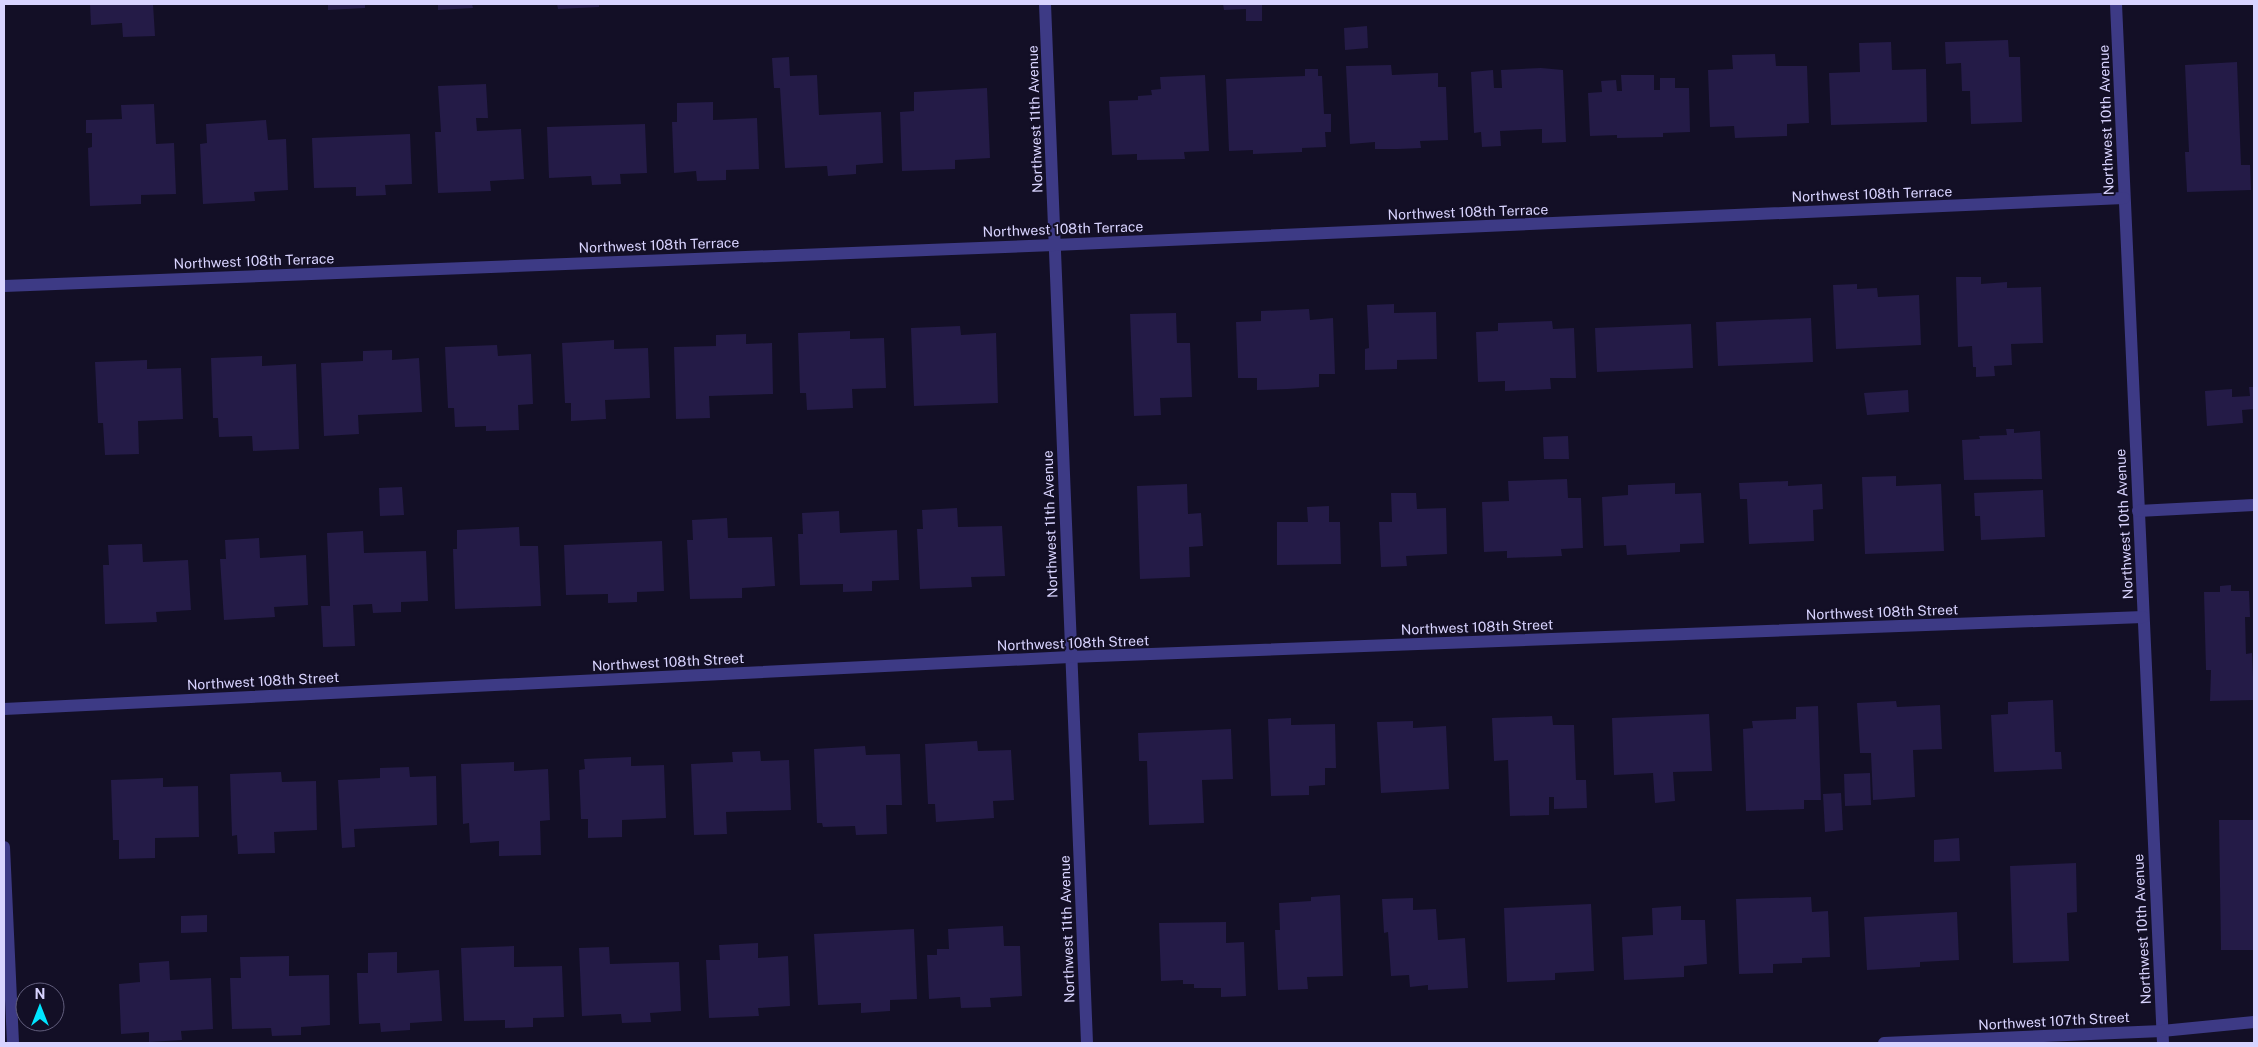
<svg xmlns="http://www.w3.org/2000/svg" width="2258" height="1047" font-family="'Public Sans',sans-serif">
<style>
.building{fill:#241b47}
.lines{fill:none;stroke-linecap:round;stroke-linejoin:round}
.minor{stroke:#3d3a85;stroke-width:12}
.tertiary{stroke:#3d3a85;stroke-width:12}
.labels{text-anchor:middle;stroke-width:4;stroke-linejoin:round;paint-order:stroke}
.street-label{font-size:14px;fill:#d9d4ff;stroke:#130f26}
</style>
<rect width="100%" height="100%" fill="#130f26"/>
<!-- building -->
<g class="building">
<polygon points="90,4 153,4 155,36 123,37 122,23 91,25"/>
<polygon points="328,4 365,4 365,8 328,10"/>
<polygon points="438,4 472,4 473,8 438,10"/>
<polygon points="557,4 599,4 599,7 558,9"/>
<polygon points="1223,4 1262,4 1262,21 1246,21 1246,9 1224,10"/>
<polygon points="1367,26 1368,48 1345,50 1344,28"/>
<polygon points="2008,40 2009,57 2020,57 2022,122 1971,124 1970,91 1962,91 1961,63 1946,64 1945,42"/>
<polygon points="1891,42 1892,70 1926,69 1927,122 1831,125 1829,73 1860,72 1859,43"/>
<polygon points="1775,54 1776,66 1807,66 1809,123 1787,124 1787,136 1735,138 1734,126 1710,127 1708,70 1733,69 1732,55"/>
<polygon points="789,57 790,76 817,75 819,115 881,112 883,163 856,165 856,174 828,176 827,166 785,168 780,88 774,88 772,58"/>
<polygon points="2237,62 2241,165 2250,165 2251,190 2187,192 2185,152 2189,152 2185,65"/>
<polygon points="1391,65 1392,75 1438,73 1438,87 1446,87 1448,140 1420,141 1421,148 1398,149 1375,149 1375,142 1350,144 1346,66"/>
<polygon points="1541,68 1563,70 1566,142 1542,143 1542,129 1500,131 1501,146 1482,147 1481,132 1474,133 1471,72 1493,70 1494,88 1502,88 1501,70"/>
<polygon points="1305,69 1318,69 1318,76 1322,76 1324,114 1331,114 1331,132 1325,132 1326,147 1302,148 1302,152 1253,154 1253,150 1229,151 1226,79 1305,76"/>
<polygon points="1205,75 1209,151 1184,152 1185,159 1137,160 1137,154 1112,155 1109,101 1138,100 1138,96 1152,95 1151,90 1161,89 1160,77"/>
<polygon points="1621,75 1654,75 1654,90 1660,90 1660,78 1675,78 1675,88 1689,88 1690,132 1663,133 1663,137 1617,138 1617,135 1590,136 1588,93 1602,92 1601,81 1616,80 1617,91 1622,91"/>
<polygon points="486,84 488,118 476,118 477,131 521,129 524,179 490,181 491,191 438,193 435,132 441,132 438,86"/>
<polygon points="987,88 990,158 955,160 955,169 902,171 900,112 914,111 914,92"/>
<polygon points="713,102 713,120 757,118 759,169 726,170 726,180 697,181 696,171 674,173 672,122 677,122 677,103"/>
<polygon points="154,104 156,144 174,143 176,194 141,195 141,204 90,206 88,148 92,147 92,133 86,133 86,120 122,119 121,105"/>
<polygon points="266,120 268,140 286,139 288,190 254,192 255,201 203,204 200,144 207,143 206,124"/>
<polygon points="645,124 647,173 620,174 621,184 592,185 591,176 549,178 547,127"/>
<polygon points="410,134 412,184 385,185 386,195 356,196 356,187 314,188 312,138"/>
<polygon points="1956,277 1981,277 1981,284 2007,282 2007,288 2041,287 2043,343 2011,344 2012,365 1994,366 1995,376 1976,377 1976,367 1973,367 1972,346 1958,347"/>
<polygon points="1857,284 1857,289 1877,288 1878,297 1919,295 1921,345 1836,349 1833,285"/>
<polygon points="1394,304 1394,313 1436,312 1437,359 1397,360 1397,369 1365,370 1365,349 1369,348 1367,305"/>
<polygon points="1309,309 1310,320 1333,318 1335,374 1319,374 1319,387 1288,389 1257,390 1257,378 1238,378 1236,322 1261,321 1261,311"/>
<polygon points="1176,313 1177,343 1190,343 1192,397 1160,398 1161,415 1134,416 1130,314"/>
<polygon points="1811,318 1813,362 1718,366 1716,322"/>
<polygon points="1552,321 1553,329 1574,328 1576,378 1550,378 1551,389 1505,391 1505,381 1478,382 1476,332 1498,331 1498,323"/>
<polygon points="1691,324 1693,368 1597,372 1595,328"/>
<polygon points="960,326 961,335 996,333 998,403 914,406 911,328"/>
<polygon points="850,331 850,339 884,338 886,388 852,389 853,408 807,410 806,393 800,393 798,333"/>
<polygon points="746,334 746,344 772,343 773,394 709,396 710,418 676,419 674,347 716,346 716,335"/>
<polygon points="614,340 614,349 648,348 650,398 605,400 606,419 571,421 571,403 565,403 562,343"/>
<polygon points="497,345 498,356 531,354 533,404 518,405 519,430 486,431 486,426 455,427 454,408 448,408 445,347"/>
<polygon points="392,350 392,360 419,358 422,412 358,415 359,434 324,436 321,363 363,361 363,351"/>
<polygon points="262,356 262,366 296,364 299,449 253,451 252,436 219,437 218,418 213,418 211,358"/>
<polygon points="147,360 147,369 181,368 183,419 138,421 139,454 105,455 103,423 98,423 95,362"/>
<polygon points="2249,387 2254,387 2254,409 2242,410 2243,423 2207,426 2205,391 2232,389 2232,397 2250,396"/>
<polygon points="1908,390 1909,412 1867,415 1864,393"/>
<polygon points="2006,429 2014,429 2014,433 2040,431 2042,479 1964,480 1962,440 1980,439 1979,436 2007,435"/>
<polygon points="1568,436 1569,459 1544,459 1543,437"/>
<polygon points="1896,476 1896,486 1941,484 1944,551 1865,554 1862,477"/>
<polygon points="1567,479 1568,498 1581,498 1583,548 1561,549 1562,556 1507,558 1507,551 1484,552 1482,502 1509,501 1508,481"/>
<polygon points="1788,481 1788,486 1822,484 1823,509 1813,510 1814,541 1749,544 1747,499 1740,499 1739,483"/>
<polygon points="1675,483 1675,494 1701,493 1704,543 1680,544 1680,552 1627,555 1626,545 1604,546 1602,497 1628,495 1628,485"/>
<polygon points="1187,484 1188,514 1201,513 1203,546 1189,547 1190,577 1140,579 1137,486"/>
<polygon points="402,487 404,515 380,516 379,488"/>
<polygon points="2043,490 2045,537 1981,540 1980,516 1975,516 1974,493"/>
<polygon points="1391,493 1416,493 1417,509 1446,508 1447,554 1406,556 1407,566 1381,567 1379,522 1392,522"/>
<polygon points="1329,506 1329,522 1340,522 1341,564 1277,565 1277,522 1308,522 1307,507"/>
<polygon points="957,508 958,527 1002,526 1005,576 971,577 972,587 920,589 917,529 923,529 922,510"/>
<polygon points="839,511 840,533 897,530 899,580 872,581 872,591 843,592 843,584 800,585 798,534 803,534 802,513"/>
<polygon points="727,518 728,538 772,537 775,586 742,588 742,598 690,599 687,540 693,540 692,520"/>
<polygon points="519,527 520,546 538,546 541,606 455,609 453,549 457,549 457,530"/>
<polygon points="363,531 364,553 426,551 428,601 401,602 401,612 373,613 372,604 353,605 355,646 323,647 321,606 330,606 327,533"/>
<polygon points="259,538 260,558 306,555 308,605 274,607 275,617 224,620 220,559 226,559 225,540"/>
<polygon points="662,541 664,591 637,592 637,602 608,603 608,594 566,595 564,545"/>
<polygon points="142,544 143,562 188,560 191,610 156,612 157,622 105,624 103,565 109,565 108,545"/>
<polygon points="2231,585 2231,591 2249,591 2250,617 2245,617 2246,654 2252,653 2254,700 2210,701 2211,670 2206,670 2204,592 2220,592 2220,586"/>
<polygon points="2053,700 2055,752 2061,752 2062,769 1994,772 1991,715 2008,714 2008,702"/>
<polygon points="1896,701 1897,707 1940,705 1942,749 1913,750 1915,797 1873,800 1871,753 1860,753 1857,703"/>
<polygon points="1818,706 1821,800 1804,800 1804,809 1746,811 1743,729 1753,728 1752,721 1796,719 1796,707"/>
<polygon points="1709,714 1712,771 1673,772 1675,801 1655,803 1653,773 1614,775 1612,718"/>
<polygon points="1552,716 1553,725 1574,725 1576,780 1586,780 1587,808 1554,809 1554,797 1549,797 1549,815 1510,816 1508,760 1494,761 1492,718"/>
<polygon points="1291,718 1291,725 1335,724 1336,768 1325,768 1325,785 1309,786 1309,795 1271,796 1268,719"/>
<polygon points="1413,721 1413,728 1446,726 1449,789 1381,793 1377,722"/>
<polygon points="1231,729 1233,779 1202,780 1204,823 1149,825 1147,761 1139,761 1138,733"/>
<polygon points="977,741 978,751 1011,750 1014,800 993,801 994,818 936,822 935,804 928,804 925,744"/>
<polygon points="865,746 866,755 900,754 902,805 886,805 887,834 856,835 855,826 823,827 822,823 817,823 814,749"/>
<polygon points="760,751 761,761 789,760 791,810 726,812 727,834 694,835 691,764 733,762 732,752"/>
<polygon points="631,757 631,766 664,765 666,818 622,820 622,837 588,838 588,819 581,819 579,770 585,769 584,759"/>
<polygon points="514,762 514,771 548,769 550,820 540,821 541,855 499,856 499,841 470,843 469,823 463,824 461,764"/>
<polygon points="409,767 410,777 436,776 437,825 354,829 355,847 342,848 338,780 380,778 380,768"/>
<polygon points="281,772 282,782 316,781 317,830 274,832 275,853 238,854 237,835 232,836 230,774"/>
<polygon points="1870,773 1871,805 1845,806 1844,774"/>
<polygon points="163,778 163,787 198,786 199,837 155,838 155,858 119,859 119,840 113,840 111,780"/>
<polygon points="1841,793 1843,830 1825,832 1823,794"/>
<polygon points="2219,820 2254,820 2254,950 2221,950"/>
<polygon points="1959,838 1960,861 1934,862 1934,840"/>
<polygon points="2076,863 2077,912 2067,913 2069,961 2013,963 2010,866"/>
<polygon points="1340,895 1343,976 1307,977 1308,989 1278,990 1275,930 1280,930 1279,903 1311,901 1311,897"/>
<polygon points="1811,897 1812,912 1828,911 1830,957 1802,958 1802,963 1773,964 1773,973 1739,974 1736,899"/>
<polygon points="1413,898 1413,910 1436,909 1438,940 1465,938 1468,988 1428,990 1428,985 1410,987 1409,975 1391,976 1388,932 1384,933 1382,899"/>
<polygon points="1591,904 1594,971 1555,973 1555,980 1507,982 1504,908"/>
<polygon points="1681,906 1681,920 1705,920 1707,964 1684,966 1684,977 1624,980 1622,937 1653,935 1652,908"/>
<polygon points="1957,912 1959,960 1920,962 1920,967 1867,970 1864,917"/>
<polygon points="207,915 207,932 181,933 181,916"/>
<polygon points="1226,922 1226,943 1244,942 1246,996 1221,997 1221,988 1194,988 1194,984 1183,984 1183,980 1161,981 1159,923"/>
<polygon points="1003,926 1004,946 1020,946 1022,996 990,998 991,1007 961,1008 960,997 929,999 927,955 937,955 937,949 949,949 948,929"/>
<polygon points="914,929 917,999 890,1000 890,1011 861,1013 861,1003 818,1005 814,934"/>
<polygon points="758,943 758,958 788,956 790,1006 758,1008 759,1016 709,1018 706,960 720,960 719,945"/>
<polygon points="514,946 514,967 562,966 564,1017 533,1018 533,1027 505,1028 505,1020 464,1021 461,948"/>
<polygon points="609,947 610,964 679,962 681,1011 650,1013 651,1022 622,1023 621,1014 582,1016 579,948"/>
<polygon points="397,952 397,973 439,970 442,1021 410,1023 410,1030 381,1032 380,1023 359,1024 357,973 368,973 368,953"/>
<polygon points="289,956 289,976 329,975 330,1025 301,1027 301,1035 272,1036 271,1028 232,1029 230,978 241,978 240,957"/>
<polygon points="169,961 170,980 211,978 213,1029 181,1031 182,1040 149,1042 149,1032 121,1034 119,984 140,982 139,963"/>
</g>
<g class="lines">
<!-- minor -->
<g class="minor">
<polyline points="1045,4 1087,1043"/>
<polyline points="2116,4 2163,1043"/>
<polyline points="4,286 1054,245 2124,198"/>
<polyline points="2138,511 2254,505"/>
<polyline points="4,709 1070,657 2143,617"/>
<polyline points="1884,1043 2162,1031 2254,1022"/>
</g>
<!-- tertiary -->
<polyline class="tertiary" points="4,847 13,1043"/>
</g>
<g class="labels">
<!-- street labels -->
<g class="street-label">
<text transform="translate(1035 119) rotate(-92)" y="5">Northwest 11th Avenue</text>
<text transform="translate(2106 120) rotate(-92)" y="5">Northwest 10th Avenue</text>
<text transform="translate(1872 194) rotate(-2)" y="5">Northwest 108th Terrace</text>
<text transform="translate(1468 212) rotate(-2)" y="5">Northwest 108th Terrace</text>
<text transform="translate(1063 229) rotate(-2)" y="5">Northwest 108th Terrace</text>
<text transform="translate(659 245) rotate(-2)" y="5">Northwest 108th Terrace</text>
<text transform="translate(254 261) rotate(-2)" y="5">Northwest 108th Terrace</text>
<text transform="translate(1050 524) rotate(-92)" y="5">Northwest 11th Avenue</text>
<text transform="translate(2124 524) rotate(-93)" y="5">Northwest 10th Avenue</text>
<text transform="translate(1882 612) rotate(-2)" y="5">Northwest 108th Street</text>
<text transform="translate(1477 627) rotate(-2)" y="5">Northwest 108th Street</text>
<text transform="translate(1073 643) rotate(-2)" y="5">Northwest 108th Street</text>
<text transform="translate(668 662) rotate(-3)" y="5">Northwest 108th Street</text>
<text transform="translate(263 681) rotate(-3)" y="5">Northwest 108th Street</text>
<text transform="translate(1067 929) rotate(-92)" y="5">Northwest 11th Avenue</text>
<text transform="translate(2142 929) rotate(-93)" y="5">Northwest 10th Avenue</text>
<text transform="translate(2054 1021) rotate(-3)" y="5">Northwest 107th Street</text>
</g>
</g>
<!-- border -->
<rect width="2258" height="1047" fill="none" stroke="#d9d4ff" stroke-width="10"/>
<!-- north arrow -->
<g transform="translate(40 1007)"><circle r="24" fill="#130f26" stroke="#625e7d"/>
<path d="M0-4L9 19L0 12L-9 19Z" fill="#00e5ff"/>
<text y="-8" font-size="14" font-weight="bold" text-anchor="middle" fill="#d9d4ff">N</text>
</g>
</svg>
